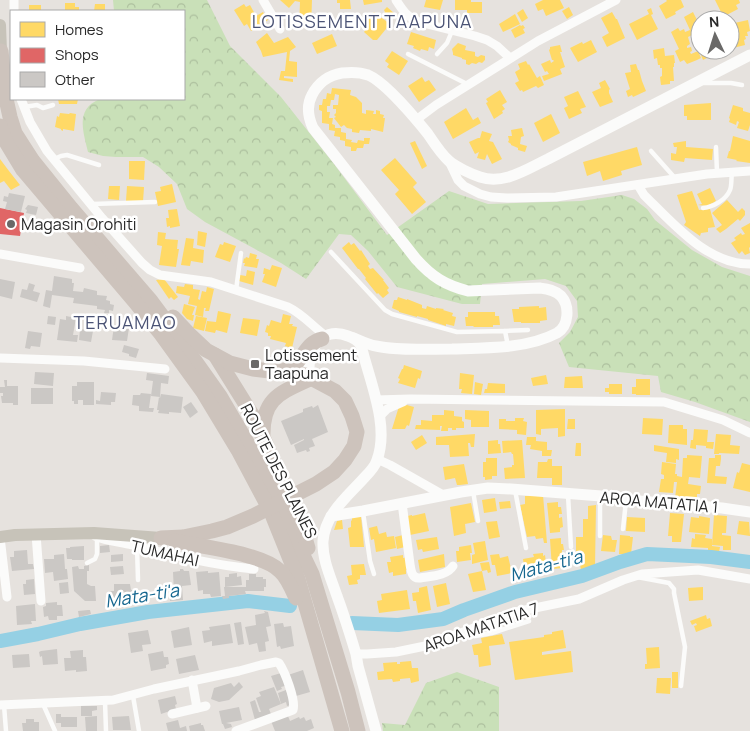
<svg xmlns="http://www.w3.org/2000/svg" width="750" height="731" font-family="Manrope,sans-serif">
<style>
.forest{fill:url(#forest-crowns)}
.homes{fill:#ffd966}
.shops{fill:#e06666}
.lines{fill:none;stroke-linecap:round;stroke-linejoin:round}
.river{stroke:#95d0e4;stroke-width:14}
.building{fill:#cbc8c5}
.lane{stroke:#fbfbfa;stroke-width:4.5}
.street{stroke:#fbfbfa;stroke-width:9}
.secondary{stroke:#fbfbfa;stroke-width:11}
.primary{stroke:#c7c3b9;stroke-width:12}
.highway{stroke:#cdc3bc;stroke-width:15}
.poi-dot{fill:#6a6968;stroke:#fff;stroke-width:2}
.labels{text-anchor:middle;stroke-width:5;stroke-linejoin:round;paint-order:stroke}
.poi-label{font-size:16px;fill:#282828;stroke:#fff;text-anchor:start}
.street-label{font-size:16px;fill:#282828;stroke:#fff}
.neighbourhood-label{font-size:18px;letter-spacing:1px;fill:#4b5375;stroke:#fff}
.water-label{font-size:18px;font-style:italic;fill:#15668f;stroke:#fff}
</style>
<defs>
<pattern id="forest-crowns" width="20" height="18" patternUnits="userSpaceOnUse" patternTransform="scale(1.25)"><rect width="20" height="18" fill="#c9e0b8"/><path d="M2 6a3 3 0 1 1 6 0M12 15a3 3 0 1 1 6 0" fill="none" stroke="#adc09e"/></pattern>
</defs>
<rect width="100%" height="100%" fill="#e6e2de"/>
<!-- forest -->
<g class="forest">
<path d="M113,0H207L230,46L281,97L334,164L387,235L449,191L488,204L581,201L622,195L634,199L647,209L655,220L692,250L722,267L750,276V422L695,402L661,392L658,376L569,367L559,343L570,332L578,317L577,301L566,286L545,279L482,284L480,304H462L397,287L368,251L351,235L339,234L306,279L281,263L205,222L187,209L177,184L159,167L143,157H116L103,156L88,152C83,131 75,109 100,99H184V11H114Z"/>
<polygon points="457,672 499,687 499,731 383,731 382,723 405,725 426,683"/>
</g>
<!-- homes -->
<g class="homes">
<polygon points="280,0 312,0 311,28 299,28 300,2 295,1 289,8"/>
<polygon points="337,0 350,0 351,9 340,9 340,3 337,3"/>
<polygon points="363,0 382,0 382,2 364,5"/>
<polygon points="426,0 443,0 440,10 424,7"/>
<polygon points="455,0 471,0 471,2 482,2 482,13 467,13 467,10 455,10"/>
<polygon points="543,0 560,0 564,8 546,16 543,9 538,11 535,4"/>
<polygon points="666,0 681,0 684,7 675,12 676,14 666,19 659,6 667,1"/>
<polygon points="715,0 739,0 740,3 736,5 738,9 721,18 719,14 721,12"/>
<polygon points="65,3 75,3 75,7 79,7 79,11 65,11"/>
<polygon points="95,4 105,4 105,11 94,11"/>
<polygon points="244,4 246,7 250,5 256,16 263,12 268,20 251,31 247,24 244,26 234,10"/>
<rect x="29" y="5" width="12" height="6"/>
<polygon points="387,7 395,14 390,20 383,14 385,12 384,10"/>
<polygon points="569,7 573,15 567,19 562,11"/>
<polygon points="651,8 653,14 651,15 658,29 637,40 629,24 649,14 647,10"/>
<polygon points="523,9 528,18 522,22 517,13"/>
<polygon points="374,12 390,24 377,40 373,40 364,32 369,25 366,22"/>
<polygon points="612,12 616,19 617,19 625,38 607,47 602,37 609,33 601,18"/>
<polygon points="693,12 699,24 698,25 700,30 700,41 699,42 700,48 692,35 688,37 690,44 687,46 687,48 691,47 692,51 690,52 691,54 698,51 701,58 697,60 687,64 684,60 680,62 675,51 679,49 671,32 678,28 680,31 684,29 685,32 690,30 684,17"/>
<polygon points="515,14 520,24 503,32 499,24"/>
<polygon points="748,20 750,31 747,32 748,36 745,36 746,39 744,40 745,45 733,48 730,37 730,24"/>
<polygon points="520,25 521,26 523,25 525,28 523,29 525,33 515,38 511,30"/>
<polygon points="411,32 436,40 434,49 429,47 428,51 421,49 420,51 413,48 414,46 407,44"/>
<polygon points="267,33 274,43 288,37 296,47 290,51 289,61 297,62 297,77 284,76 284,78 293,79 293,82 279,80 281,71 285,71 287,52 263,57 261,51 256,42"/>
<polygon points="332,34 337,46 317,54 312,43"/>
<polygon points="591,40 597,52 578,62 570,48 582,42 583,44"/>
<polygon points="458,43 466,46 465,50 475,52 475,56 478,57 481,55 485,56 485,60 482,63 479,62 476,64 472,63 469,65 466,64 466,60 462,59 462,58 453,55 453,53 452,49"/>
<polygon points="560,45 562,52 560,52 565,67 560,69 562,74 544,81 542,76 549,74 547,71 545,72 541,64 550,60 551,63 554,61 553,60 552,60 549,50 550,49 550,47"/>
<polygon points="664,48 665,56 674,55 675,63 674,63 674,67 673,67 674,81 670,81 670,84 661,85 660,77 662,76 662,68 660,68 660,65 658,65 657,58 654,59 653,50"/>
<polygon points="699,50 708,50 711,56 703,60"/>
<polygon points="392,51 408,61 399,75 387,67 389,64 385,61"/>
<polygon points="526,61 528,65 529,64 537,78 540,76 544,85 538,88 536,86 523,92 522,90 520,91 515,83 519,81 515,72 520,69 518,64"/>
<polygon points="636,64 638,70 639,70 642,81 646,91 633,97 632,95 628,97 626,91 630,89 625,73 631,72 630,65"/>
<polygon points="422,77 425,82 429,80 436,90 419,102 408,86"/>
<polygon points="605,80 610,89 609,90 609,93 613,102 600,107 592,92 601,88 599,83"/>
<polygon points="332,88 351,90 350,95 356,97 362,103 362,113 366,114 366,110 374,111 373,114 376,114 376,110 380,111 380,114 384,115 383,118 385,118 383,132 371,129 371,131 360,130 359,133 352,132 352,129 347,128 344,125 341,127 334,118 336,117 334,115 336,113 336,109 333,109 333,105 338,105 339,95 335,94 334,100 331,100 330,106 327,106 327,112 330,112 329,118 333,118 332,124 335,125 335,128 341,128 341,132 346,133 346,139 352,140 351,142 357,143 358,140 364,141 364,138 370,138 369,144 364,144 363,148 357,148 356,151 351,151 351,147 345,146 345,141 340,140 340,137 334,136 335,131 329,130 329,124 322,123 322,111 319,110 319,105 322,105 323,99 326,99 327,93 331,94"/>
<polygon points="500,90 507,102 502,105 505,109 502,111 503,113 494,119 486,103 488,102 486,99"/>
<polygon points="578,91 586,107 580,109 582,113 569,119 564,108 568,106 564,97"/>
<polygon points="58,99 78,99 77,104 59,104"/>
<polygon points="711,103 711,120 687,120 687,116 684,116 684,105"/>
<polygon points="733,105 743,108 743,111 750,113 750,125 748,131 737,128 739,122 737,121 736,125 729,122 730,119 729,118"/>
<polygon points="466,108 473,120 478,117 481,123 453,139 444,122"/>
<polygon points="60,113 69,114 70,113 76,114 74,131 63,129 63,131 61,130 61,129 55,127 57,116 59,117"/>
<polygon points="551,114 560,133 543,142 534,123"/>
<polygon points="522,128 524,136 521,137 520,144 527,146 525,152 518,150 518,148 511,145 511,144 508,142 509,140 508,136 512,136 511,130"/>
<polygon points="482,131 492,134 489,141 493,142 502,159 492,164 487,154 485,160 477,158 479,152 475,154 469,142 478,138 480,138"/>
<polygon points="733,136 750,141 750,163 736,161 737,160 727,158 729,151 730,151"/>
<polygon points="415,141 427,166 422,169 410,143"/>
<polygon points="686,141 686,147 713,149 712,160 685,158 684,162 671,160 671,153 676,154 677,147 674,147 673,143"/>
<polygon points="637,147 642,165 621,171 622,175 603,181 600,171 587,176 583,162"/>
<polygon points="395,158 417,183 413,187 426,202 412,214 395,194 399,190 381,170"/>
<polygon points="0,159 9,171 20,185 11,190 4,181 0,183"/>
<polygon points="129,161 145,161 144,180 129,179"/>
<polygon points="172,184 176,202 158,206 155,192 161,191 160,187"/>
<polygon points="109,186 120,186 119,200 108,199"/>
<polygon points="127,186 144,187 143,202 126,201"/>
<polygon points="710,188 716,201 707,206 698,205 702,204 697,194"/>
<polygon points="692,191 699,210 710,209 715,227 708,228 708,232 701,233 700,236 684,225 686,222 677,195"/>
<polygon points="727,200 738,212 742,208 745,211 745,215 740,221 738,219 726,229 720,233 716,229 722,225 712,213"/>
<polygon points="177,209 180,226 170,228 170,226 167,227 166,218 169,218 168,210"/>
<polygon points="750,223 750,247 749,248 750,253 745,255 742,251 739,254 731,243 736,240 734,238 741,233 742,235 745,234 741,228"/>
<polygon points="198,231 207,233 205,247 197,245"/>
<polygon points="158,232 166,233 165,239 178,240 177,249 179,249 176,267 159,265 162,246 157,245"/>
<polygon points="186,238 194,239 193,248 204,250 203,263 191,261 190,266 181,265"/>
<polygon points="224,242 236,246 230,262 215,257 220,244 223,245"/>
<polygon points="349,242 351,245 354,243 360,251 361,250 370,264 368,266 370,269 373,268 384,280 383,280 389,288 387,290 389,293 383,298 378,293 377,294 365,279 366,278 359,269 358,269 342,248"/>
<polygon points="250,253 257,255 256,259 259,259 257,268 244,266 245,263 243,263 244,258 245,259 246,257 249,258"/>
<polygon points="272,265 282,268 276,287 262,282 265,274 263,274 264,268 270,270"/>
<polygon points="247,270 255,272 253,285 239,281 240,275 246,276"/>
<polygon points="164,279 178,297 174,300 171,297 169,299 156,280"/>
<polygon points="185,284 193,285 193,289 200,290 198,299 200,300 202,291 206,292 207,287 214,289 209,311 205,311 206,308 204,308 203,317 195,315 197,306 188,304 190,296 176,293 177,286 184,287"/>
<polygon points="398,297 407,300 407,299 422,305 422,308 426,309 427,306 436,309 436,308 444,309 443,310 453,313 452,316 456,317 454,326 446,324 446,326 428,320 428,319 417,316 417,317 399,312 399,311 392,308 394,300 397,300"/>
<polygon points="184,304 195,307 192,315 194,315 193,321 187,319 182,313"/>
<polygon points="539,306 539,308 546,307 547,320 540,321 540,323 521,323 521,322 514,322 512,309 519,309 519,307"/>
<polygon points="218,311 231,314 227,333 216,330 215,333 205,331 207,321 216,322"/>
<polygon points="468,312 495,312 495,316 499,316 500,325 493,325 493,327 474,327 473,326 466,326 465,317 468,317"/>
<polygon points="283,314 291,316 289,324 293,324 292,326 297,327 292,348 285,346 286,343 270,339 271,336 268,336 268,333 265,332 267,325 269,326 271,320 281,323"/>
<polygon points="196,316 207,318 204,331 193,328"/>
<polygon points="243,318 260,320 257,336 240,333"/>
<polygon points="404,365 422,371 420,379 418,378 415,388 398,383 400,379 398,378 402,369 403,369"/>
<polygon points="460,373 474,375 472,394 461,393 462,389 459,389"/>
<polygon points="546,375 548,384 533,386 531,378"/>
<polygon points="582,376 583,388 564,388 565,377"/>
<polygon points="636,379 650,379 650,395 636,395 636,394 632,394 632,387 636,387"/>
<polygon points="475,382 483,384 481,395 474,394"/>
<polygon points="488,383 505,384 505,393 484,393 485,389 487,389"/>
<polygon points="609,384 622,384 622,394 609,394 609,392 605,392 605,388 609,388"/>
<polygon points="400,403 414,407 409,426 407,425 405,429 392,429"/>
<polygon points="565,409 565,436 558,437 558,428 541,429 541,435 536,434 536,410"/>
<polygon points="444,410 454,411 454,416 462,417 462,421 464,422 464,428 456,428 456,430 452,430 452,428 448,428 448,431 441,431 442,426 440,426 440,430 415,429 416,425 421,425 421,420 432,421 432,415 444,415"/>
<polygon points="465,410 489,411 489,427 471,427 471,420 465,419"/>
<polygon points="515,418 524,418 523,421 527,422 526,435 517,434 517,430 499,429 499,419 506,419 506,421 515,421"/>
<polygon points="643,418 663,419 662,435 642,434"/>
<polygon points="568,419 575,419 575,429 567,429"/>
<polygon points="669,425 683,425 683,429 687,429 687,445 668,443"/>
<polygon points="694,429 708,430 707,442 714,442 713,449 706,448 706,446 696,445 696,449 690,448 691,440 693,440"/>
<polygon points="475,434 474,447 471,447 470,443 468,443 469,456 450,457 449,445 436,445 436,437"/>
<polygon points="716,434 731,435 730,445 740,446 739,454 719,453 719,454 714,454"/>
<polygon points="422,435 427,443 416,450 411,442"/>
<polygon points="527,437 536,437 536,441 547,442 547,450 552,450 551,456 542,456 542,451 530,449 531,445 526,445"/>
<polygon points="498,440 498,444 500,444 501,453 488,454 488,441"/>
<polygon points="522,440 525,478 505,479 504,468 512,467 512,465 514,465 513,454 512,454 511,452 503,453 502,441"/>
<polygon points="576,443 581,443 581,456 575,456"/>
<polygon points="654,445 679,449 679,460 676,459 676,463 666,462 667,453 654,451"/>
<polygon points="687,455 702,456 700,478 689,477 688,484 701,486 700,494 697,494 697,501 675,498 677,482 674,482 673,493 659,492 661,479 664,479 664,475 661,474 662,462 676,464 675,474 677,474 677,476 682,477 683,458 687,458"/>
<polygon points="715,455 721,455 721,459 720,466 716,466 715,476 727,477 726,484 707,483 709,458 715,458"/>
<polygon points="486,458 497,458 497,476 492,476 492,479 485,480 485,477 483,477 483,462 486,462"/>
<polygon points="548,459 552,459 552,466 562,466 562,485 552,485 552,478 537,478 538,462 547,462"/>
<polygon points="742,463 750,465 750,492 733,488 737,472 739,473"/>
<polygon points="464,464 468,484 460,485 457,485 455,478 445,480 443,467"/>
<polygon points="543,495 547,543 544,543 543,538 536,539 535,536 527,537 520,505 525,504 525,496"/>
<polygon points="495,498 497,511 484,513 482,500"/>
<polygon points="510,501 511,508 500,509 499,502"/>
<polygon points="558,502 558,507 561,507 562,514 559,514 559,518 562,517 563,527 560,528 560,532 550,533 547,503"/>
<polygon points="471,503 475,522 465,524 466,533 454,536 450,507"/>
<polygon points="596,505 595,567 581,571 579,556 576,556 576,537 583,537 583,519 588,519 588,506"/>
<polygon points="425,513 429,531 410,535 407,516 412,515 412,516"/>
<polygon points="670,513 684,514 681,542 672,542 672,536 668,536"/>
<polygon points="714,515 727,516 726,533 722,533 722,535 731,536 731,550 723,550 723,546 712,545"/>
<polygon points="361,516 364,547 350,547 348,528 351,527 351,521 352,520 352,518"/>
<polygon points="699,516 710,518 709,534 689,532 691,517 699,518"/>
<polygon points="627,517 645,518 645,532 626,531"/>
<polygon points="342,520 343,529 334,530 337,521"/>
<polygon points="497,521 500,537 489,539 486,522"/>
<polygon points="739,521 749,522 750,536 737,534"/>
<polygon points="377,526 379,534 386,532 387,537 394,536 396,548 376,552 374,539 371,540 369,528"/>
<polygon points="695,534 706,535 705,538 712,539 712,546 720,547 719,552 708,550 708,548 691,547 692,538 695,539"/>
<polygon points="403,535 405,547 397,549 395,537"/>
<polygon points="603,535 611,536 612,540 617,540 615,552 601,551"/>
<polygon points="620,535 630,536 630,537 633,537 631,554 619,554"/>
<polygon points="437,537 439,549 423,552 422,549 418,550 416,540"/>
<polygon points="561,538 561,544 563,544 564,550 562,550 562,557 564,557 565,563 563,563 563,568 552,569 550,539"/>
<polygon points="485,541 488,560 472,564 472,555 475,554 473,543"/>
<polygon points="471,545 472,553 470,553 471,560 457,562 456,551 459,551 459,547"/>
<polygon points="543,553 543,556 545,555 547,570 525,573 523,559 534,557 533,554"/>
<polygon points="444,554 445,567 420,572 418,560"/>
<polygon points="499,554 500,558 508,556 512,573 497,576 495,565 492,565 490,555"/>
<polygon points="403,555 403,558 407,557 409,570 406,570 406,574 393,576 393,572 389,573 387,562 391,562 390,557"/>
<polygon points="489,562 491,572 488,573 487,570 482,571 480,563"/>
<polygon points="364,564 366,575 360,575 360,579 357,580 358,584 349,585 347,576 352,575 351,565"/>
<polygon points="482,571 486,590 473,592 468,574"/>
<polygon points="446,583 450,604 437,607 433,586"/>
<polygon points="427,586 431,610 418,613 416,601 413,601 412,593 419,592 419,588"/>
<polygon points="703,587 703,600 689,601 688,588"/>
<polygon points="407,590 410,609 379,613 377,601 382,600 381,594"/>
<polygon points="706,615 707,619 710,618 712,626 696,632 694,626 697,625 696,623 692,625 690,621"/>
<polygon points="563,630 566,648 542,652 542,655 571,651 573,672 515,680 509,642 544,637 544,635 552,634 552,632"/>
<polygon points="502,634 505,644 489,646 491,665 479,667 478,655 474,655 472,645 482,643 481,638"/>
<polygon points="659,647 660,668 645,669 645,664 647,664 646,648"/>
<polygon points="411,661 412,668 418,668 419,681 411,683 410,678 400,679 400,681 393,682 392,679 378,680 377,672 384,671 383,663 397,662 397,664 400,664 400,662"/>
<rect x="672" y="672" width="6" height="16"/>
<polygon points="657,678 671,678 670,694 656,693"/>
</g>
<!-- shops -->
<polygon class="shops" points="0,208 24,213 20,236 0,234"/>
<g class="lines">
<!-- river -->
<g class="river">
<polyline points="352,623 398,625 443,619 464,610 515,592 582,576 620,562 647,554 711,557 750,562"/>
<polyline points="0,641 38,634 80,624 148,612 248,601 290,606"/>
</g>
</g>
<!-- building -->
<g class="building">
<polygon points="9,193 25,196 21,212 5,209 7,202 3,201 4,196 8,197"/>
<polygon points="28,205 38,207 36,215 26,213 27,210 25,209"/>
<polygon points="54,276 72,279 72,283 74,283 73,291 83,292 84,288 97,291 97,295 107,296 106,300 110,301 110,304 114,305 113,311 109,310 109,313 104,313 105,310 97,309 97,306 73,303 74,298 52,295 50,308 43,306 46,290 52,291"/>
<polygon points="0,279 15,282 12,299 0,296"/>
<polygon points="29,283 35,285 33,291 40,293 37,302 20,297 22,289 27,290"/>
<polygon points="98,314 106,315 105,319 112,320 111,329 101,327 101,331 93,330 94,327 88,327 90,317 97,318"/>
<polygon points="48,316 56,317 55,325 47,324"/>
<polygon points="66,316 76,318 73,335 78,335 77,342 57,340 60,319 66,320"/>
<polygon points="114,326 129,328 127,341 112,340"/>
<polygon points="80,329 93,331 91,342 79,340"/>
<polygon points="28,331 42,333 40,347 31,346 30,349 25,348"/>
<polygon points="124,345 139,349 136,358 129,356 129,354 122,352"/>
<polygon points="35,372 54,373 53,386 34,384"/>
<polygon points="147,373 169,376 168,384 161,383 160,397 151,396 153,381 146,380"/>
<polygon points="4,380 7,380 7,386 18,386 18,405 13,405 13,403 2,403 1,396 3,396 3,393 0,393 0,387 5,387"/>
<polygon points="77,382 94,382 94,405 83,405 83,400 78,400 78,404 74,404 74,401 72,401 72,386 77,386"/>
<rect x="31" y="388" width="22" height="16"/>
<polygon points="101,392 116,393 115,402 111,402 111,405 96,404 96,400 100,401"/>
<polygon points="141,393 151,394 149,408 154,408 153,412 139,411 139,406 132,405 133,395 140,395"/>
<polygon points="161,394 183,397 181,413 169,412 169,414 158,413 159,410 157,410 159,397 160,398"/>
<polygon points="191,402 198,412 190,418 183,407"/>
<polygon points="318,405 328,432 312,439 315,446 309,448 310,451 307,452 306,450 297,453 294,445 304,440 304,439 291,445 281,421 303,412 303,409 312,406 313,408"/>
<polygon points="109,545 110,552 100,553 100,546"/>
<polygon points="84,546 84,560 72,560 72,559 67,559 66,548 70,548 70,547"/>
<polygon points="27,550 28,564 33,564 34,569 12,571 10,557 14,557 14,551"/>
<polygon points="64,554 65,569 67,569 68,579 54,581 53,572 45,573 44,559 54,559 54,555"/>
<polygon points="123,554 123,561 111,562 111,555"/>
<polygon points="89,565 89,571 87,571 87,584 91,586 95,586 96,601 85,601 74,591 72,567 78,566 79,569 84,569 84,566"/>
<polygon points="123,566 124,574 111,575 110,567"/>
<polygon points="180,569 183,569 184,571 189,571 191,585 182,586 183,600 170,601 170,594 174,594 173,572 180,571"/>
<polygon points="208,571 208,573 219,572 221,596 211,597 210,594 203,594 203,590 198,591 196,572"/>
<polygon points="237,573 237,577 241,576 242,585 225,587 225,577 229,577 229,574"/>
<polygon points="249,574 256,574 256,577 263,577 263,579 266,579 266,587 264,587 264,591 245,591 246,594 229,596 229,598 223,599 222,596 225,596 224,587 246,587 246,580 249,580"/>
<polygon points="34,579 35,594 24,595 23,584 26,584 26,580"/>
<polygon points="68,582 69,593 60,594 59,583"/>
<polygon points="114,584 130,584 131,590 138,589 139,603 115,604 109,600 109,591 114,591"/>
<polygon points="57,602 57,605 62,605 63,616 57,616 57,620 49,620 48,616 44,617 43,607 46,606 46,603"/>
<polygon points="35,604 36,621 31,621 32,624 17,625 16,606"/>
<polygon points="88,610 90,610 91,614 79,617 78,611"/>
<polygon points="264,611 268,612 271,626 266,627 269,641 265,642 266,651 259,652 257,643 249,645 245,627 256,625 255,615 265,613"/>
<polygon points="241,622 244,644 238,645 234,623"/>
<polygon points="283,623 284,627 291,626 294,646 281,649 280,646 277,647 274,624"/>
<polygon points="230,624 233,643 212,646 212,641 204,643 202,631 210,630 209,627"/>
<polygon points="189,627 192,645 174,648 171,631"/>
<polygon points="148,630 151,644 142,645 143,651 131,653 128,633"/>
<polygon points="57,649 58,664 43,665 42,656 40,657 39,652 41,651"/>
<polygon points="83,650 83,657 86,657 87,671 76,672 76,670 65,671 64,658 71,658 70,651"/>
<polygon points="163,651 164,657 168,657 169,664 166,665 166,668 151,671 148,654"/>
<polygon points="29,654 30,667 13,668 12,655"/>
<polygon points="195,655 199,670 179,674 176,659"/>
<polygon points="303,670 310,692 296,696 288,675"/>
<polygon points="281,673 285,686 281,687 282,689 277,691 271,676"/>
<polygon points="239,682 243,687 229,700 219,702 211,699 214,688 231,683 234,687"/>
<polygon points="274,687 281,704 269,709 271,714 255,720 250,702 255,700 259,712 261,712 256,698 261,696 259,692"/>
<polygon points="286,690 291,705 287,706 286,702 281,704 278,693"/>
<polygon points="175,696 177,704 175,705 176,709 161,714 158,700"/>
<polygon points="81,706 97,706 97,710 92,711 92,716 81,716"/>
<polygon points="239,707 242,720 226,723 231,724 232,727 225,729 223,724 222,724 219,711"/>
<polygon points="56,714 61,714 61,717 77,717 77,727 61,727 61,723 56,723"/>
<polygon points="97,716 97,731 86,731 85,717"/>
<polygon points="129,716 131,730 113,730 112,717"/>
<polygon points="288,716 290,721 299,717 300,719 304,717 306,721 311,719 314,728 307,731 275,731 271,721"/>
<polygon points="26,719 34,719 34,722 39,722 39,731 23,731 22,723 26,723"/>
<polygon points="178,720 180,728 186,726 187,731 168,731 166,723"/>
<polygon points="201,723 201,725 203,725 205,731 190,731 189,726"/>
</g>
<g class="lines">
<!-- lane -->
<g class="lane">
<polyline points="408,54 467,84"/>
<polyline points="437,54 447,43 452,31"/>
<polyline points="704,83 731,83 742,85"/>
<polyline points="24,107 37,105 43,108 53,105"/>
<polyline points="716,147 717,173"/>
<polyline points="651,151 675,178"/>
<polyline points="54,159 61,156 67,155 99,165"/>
<polyline points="92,204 155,202"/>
<path d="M703,208C713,207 726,200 730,190C732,185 731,178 732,173"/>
<polyline points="331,252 385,310 392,314 457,332 505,331 508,346"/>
<polyline points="236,290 241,253"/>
<polyline points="505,331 528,330"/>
<polyline points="515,490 526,548"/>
<polyline points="473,491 478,521"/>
<polyline points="568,495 571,547"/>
<polyline points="363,512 370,561 374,574"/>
<polyline points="623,529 626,501"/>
<polyline points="600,536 600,497"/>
<polyline points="137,547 138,580"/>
<polyline points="87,563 95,559 97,554 97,537"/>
<polyline points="637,577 669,583 674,589 674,593 685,647 681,686"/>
<polyline points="460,636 476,636 492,633 529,621"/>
<polyline points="133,696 139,731"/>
<polyline points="105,701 106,731"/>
<polyline points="43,704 55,731"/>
<polyline points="4,705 6,731"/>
</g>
<!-- street -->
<g class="street">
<polyline points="14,0 14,11"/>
<polyline points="263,0 280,29"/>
<path d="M396,0C403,11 407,17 419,22L475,36L487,40L497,46L510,58"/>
<path d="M21,99L30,122L47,151L102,218L142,263L150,270L160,275L211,282L288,307C303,314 313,327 326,336"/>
<polyline points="416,120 436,105 538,41 616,0"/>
<polyline points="449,161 458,180 464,186 480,194 491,197 507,198 556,197 707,174 750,171"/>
<path d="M638,185L644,195L649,200C677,227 708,264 750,264"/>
<polyline points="0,254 80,268"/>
<polyline points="0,358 84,361 165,369"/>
<polyline points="376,400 410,399 664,402 723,420 750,433"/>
<polyline points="380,416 387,409 403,402"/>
<polyline points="377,459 390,465 443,495"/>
<path d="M402,503L410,564C411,571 412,579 420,578C431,576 447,576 453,566"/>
<polyline points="36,534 41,601"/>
<path d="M95,536C107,541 120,542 132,545C173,555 212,565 254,569"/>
<polyline points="0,537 7,597"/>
<polyline points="356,654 367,654 396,652 430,645 515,612 579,599 623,580 642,574 698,570 750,579"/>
<polyline points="192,680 197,708"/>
<path d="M0,705L113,700L154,689L239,671L261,665L276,662L279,663C285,672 296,700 293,710L236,731"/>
<polyline points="172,714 206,706"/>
</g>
<!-- secondary -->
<g class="secondary">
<path d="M354,338C361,341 369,345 376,346C401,351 427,349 452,349C485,348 527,349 557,333C569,326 570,306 561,296C555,290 547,289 540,288L468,291C445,285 432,277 416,259L313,128C308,117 306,106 312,95C318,83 329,75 342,73C351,72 360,72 368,75C385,82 416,119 428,134C434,143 441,154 449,161C456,167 471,174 480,177C504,185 527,169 548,159L750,55"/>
<path d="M310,379C305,354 319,325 348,336C354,338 357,340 361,345C369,380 390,425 377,460C375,467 369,473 364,478C347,497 325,514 323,541C322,559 331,578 337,596C344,615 350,634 356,654L358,666L376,731"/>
<polyline points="331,516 363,511 461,492 488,488 511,489 614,497 627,500 722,508 750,512"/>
</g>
<!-- primary -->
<g class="primary">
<polyline points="0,25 1,51"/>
<polyline points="0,537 15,535 94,533 161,538"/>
</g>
<!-- highway -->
<g class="highway">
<polyline points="1,51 6,99 10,117 15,133 22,144 33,161 71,208 151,301 186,348 220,396 258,461 312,574 348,692 358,731"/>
<polyline points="0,126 6,142 23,170 135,302 161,334 203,392 238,450 271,512 298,579 342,731"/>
<polyline points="215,355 253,416 262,435"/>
<path d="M280,372C285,370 292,368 295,364C305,355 308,342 322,339"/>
<polyline points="161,538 183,537 212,531 227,527 253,516 316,484 334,472 345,460 354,446 357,432 352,416 345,401 335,391 305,375 253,369 230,363 206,350 189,334 173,317"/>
<path d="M175,541C200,547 263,553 280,571C287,577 292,589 296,598"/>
<path d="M308,548L301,524L263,437C262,398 280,393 310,379"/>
</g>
</g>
<!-- markers -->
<g class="poi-dot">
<circle cx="11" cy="224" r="5"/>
<rect x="250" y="359" width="10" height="10" rx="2.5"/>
</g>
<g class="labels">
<!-- poi labels -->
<g class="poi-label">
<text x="21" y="230">Magasin Orohiti</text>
<text x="265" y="361">Lotissement<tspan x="265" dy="18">Taapuna</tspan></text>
</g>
<!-- street labels -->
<g class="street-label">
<text transform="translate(279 471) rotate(63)" y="6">ROUTE DES PLAINES</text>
<text transform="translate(659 502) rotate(5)" y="6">AROA MATATIA 1</text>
<text transform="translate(165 553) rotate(13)" y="6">TUMAHAI</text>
<text transform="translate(481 627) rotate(-19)" y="6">AROA MATATIA 7</text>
</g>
<!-- neighbourhood labels -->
<g class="neighbourhood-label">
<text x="362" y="28">LOTISSEMENT TAAPUNA</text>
<text x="125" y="329">TERUAMAO</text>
</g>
<!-- water labels -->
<g class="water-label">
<text transform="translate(546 566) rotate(-15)" y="6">Mata-ti'a</text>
<text transform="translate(142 596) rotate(-9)" y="6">Mata-ti'a</text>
</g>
</g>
<!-- legend -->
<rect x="10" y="10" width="175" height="90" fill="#ffffff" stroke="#a9a9a9"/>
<rect x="20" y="22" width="25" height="15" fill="#ffd966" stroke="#a9a9a9"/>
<text x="55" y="35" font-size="15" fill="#282828">Homes</text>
<rect x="20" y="48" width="25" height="15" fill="#e06666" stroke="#a9a9a9"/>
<text x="55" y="60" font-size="15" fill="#282828">Shops</text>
<rect x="20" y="72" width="25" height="15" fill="#cbc8c5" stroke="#a9a9a9"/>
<text x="55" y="85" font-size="15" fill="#282828">Other</text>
<!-- north arrow -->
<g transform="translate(715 35) rotate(356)"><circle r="24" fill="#ffffff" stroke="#a9a9a9"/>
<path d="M0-4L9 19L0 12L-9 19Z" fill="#6a6968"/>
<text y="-8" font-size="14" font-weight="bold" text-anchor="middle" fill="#282828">N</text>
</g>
</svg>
